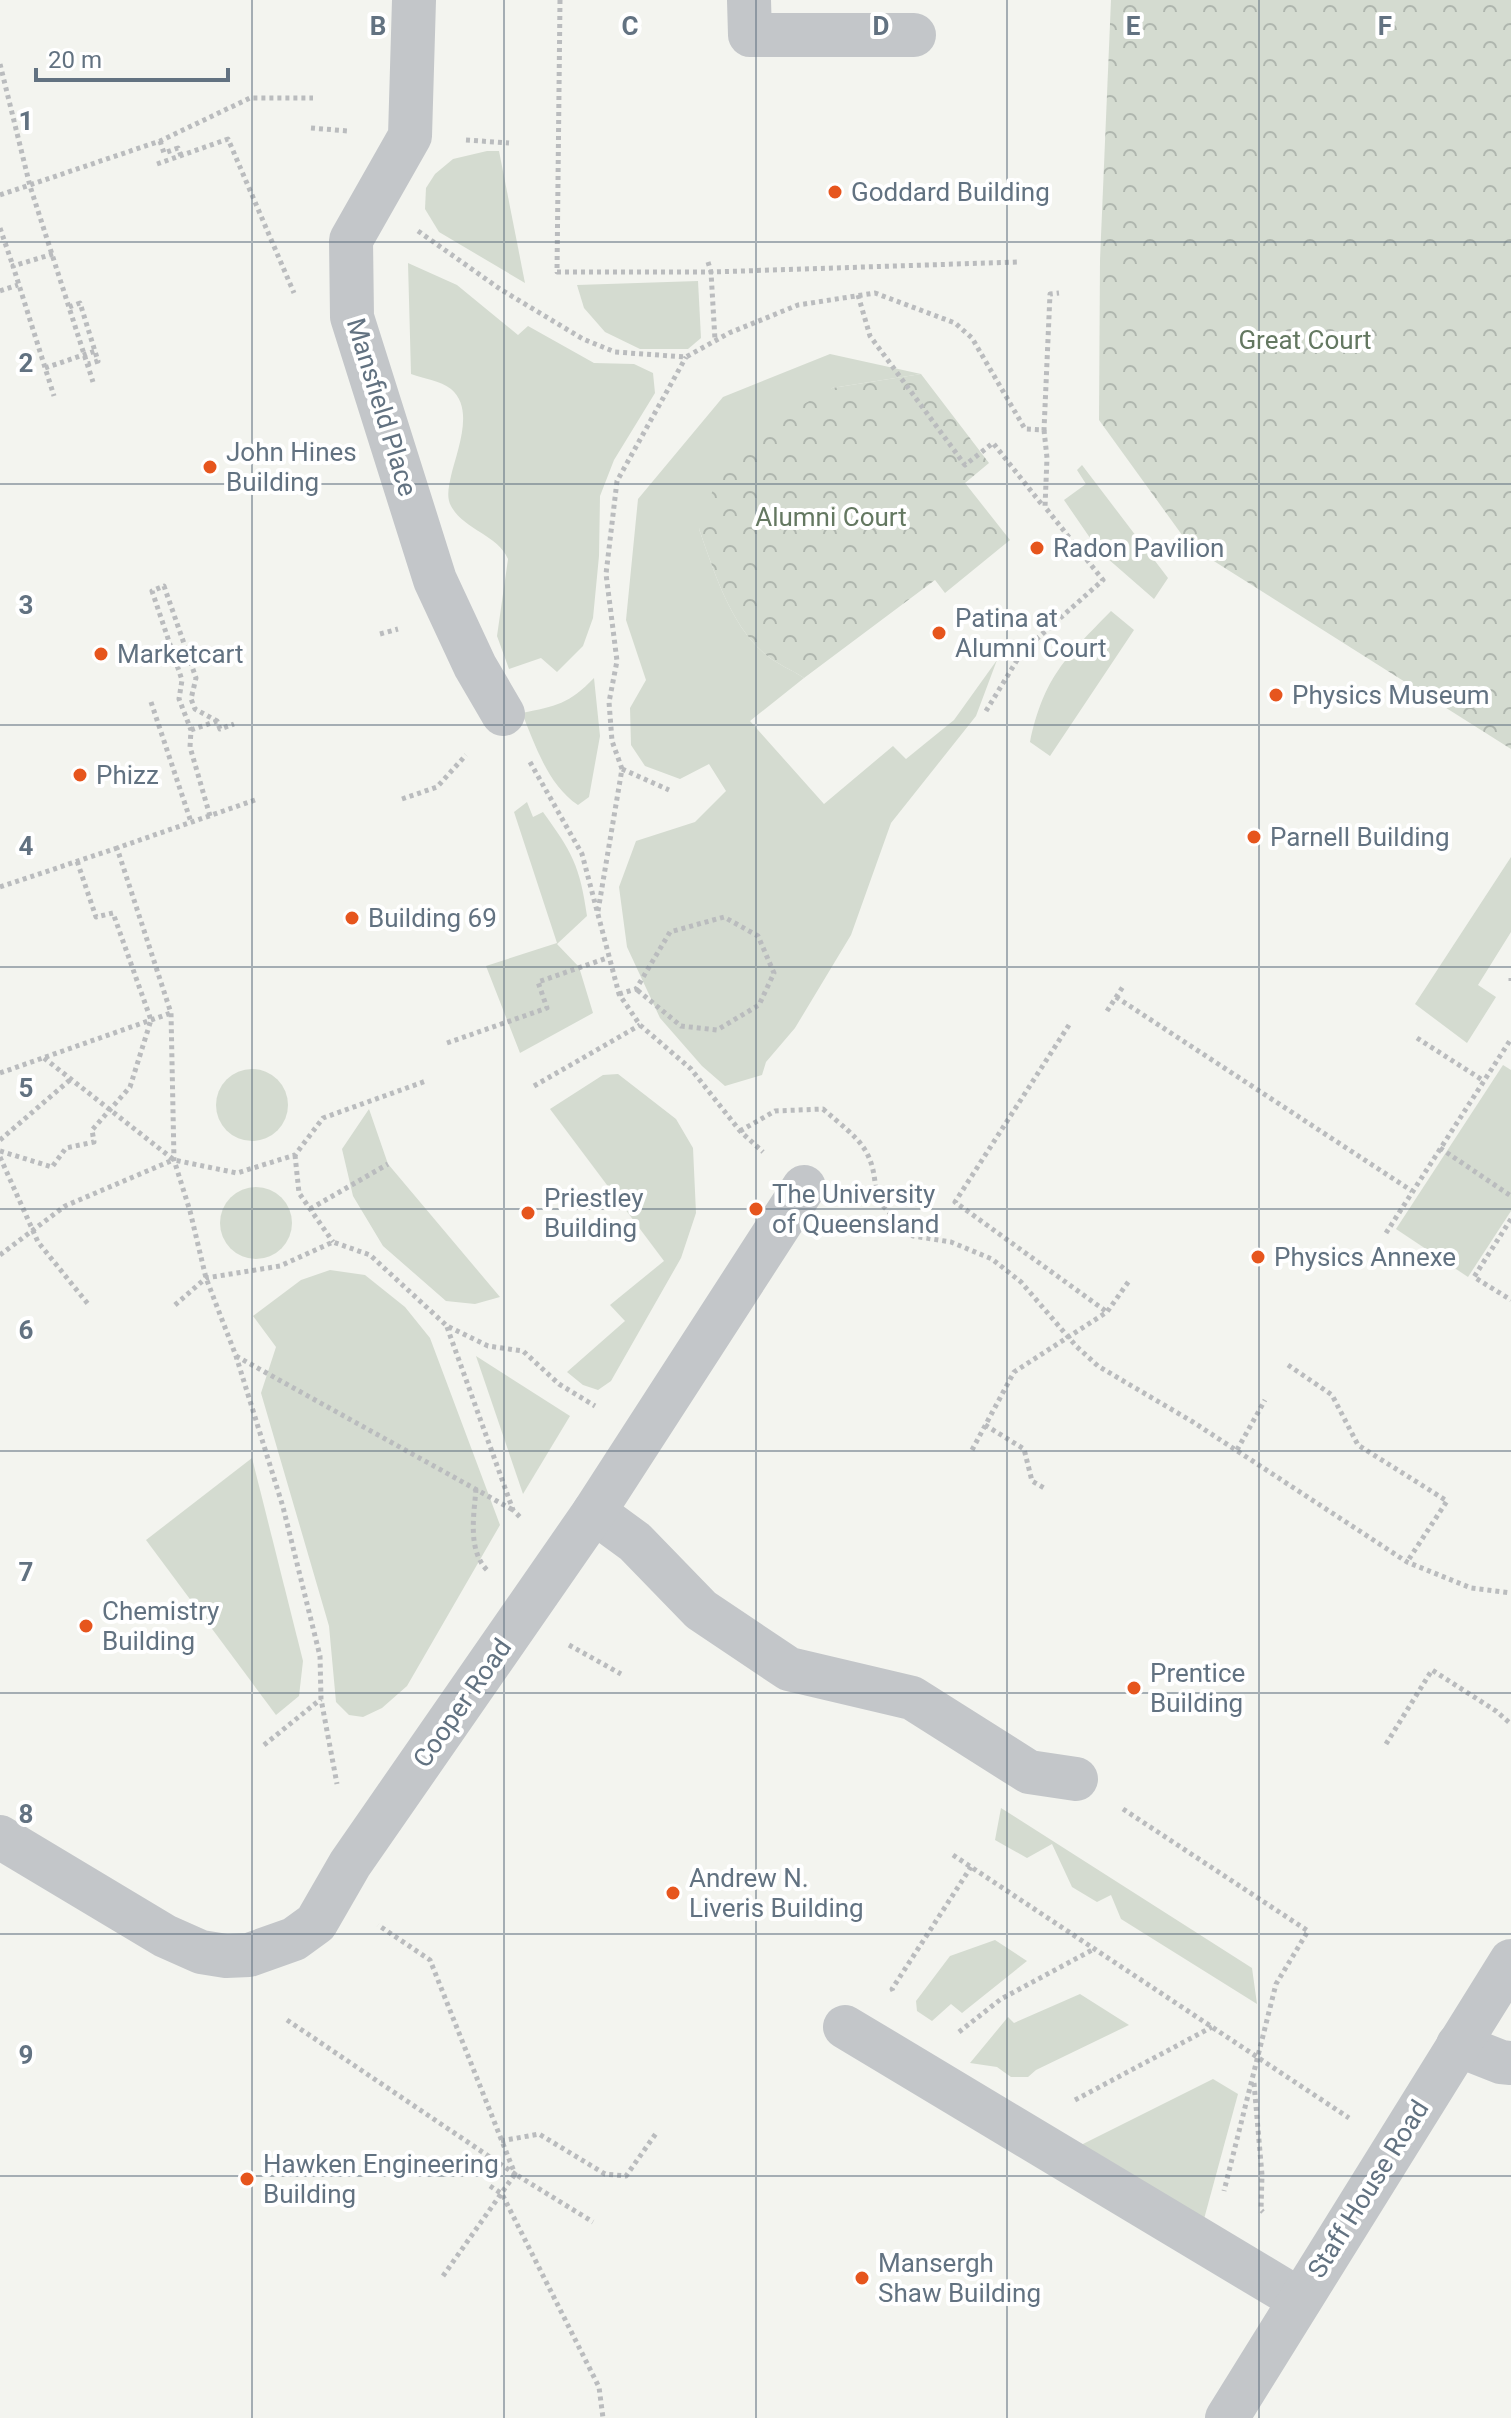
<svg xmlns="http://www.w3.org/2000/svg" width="1511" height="2418" font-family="Roboto,sans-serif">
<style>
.green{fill:#d4dbd0}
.park{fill:url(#park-crowns)}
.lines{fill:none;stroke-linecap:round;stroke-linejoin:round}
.path{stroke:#babcbe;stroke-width:5;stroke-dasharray:4 4;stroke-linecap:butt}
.minor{stroke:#c3c6c9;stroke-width:44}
.path-bridge{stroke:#babcbe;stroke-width:5;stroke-dasharray:4 4;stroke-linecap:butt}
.grid{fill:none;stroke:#627281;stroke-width:2;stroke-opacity:0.55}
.poi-dot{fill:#e6551d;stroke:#fff;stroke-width:3}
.labels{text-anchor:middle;stroke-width:8;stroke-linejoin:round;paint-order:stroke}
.poi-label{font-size:26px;fill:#627281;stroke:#fff;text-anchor:start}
.park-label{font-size:26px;fill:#647861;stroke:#fff}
.street-label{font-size:26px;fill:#627281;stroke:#fff}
.grid-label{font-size:26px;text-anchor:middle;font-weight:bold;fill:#627281;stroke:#fff;stroke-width:8;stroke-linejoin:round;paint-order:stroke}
</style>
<defs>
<pattern id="park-crowns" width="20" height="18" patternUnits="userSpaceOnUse" patternTransform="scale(2)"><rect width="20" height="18" fill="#d4dbd0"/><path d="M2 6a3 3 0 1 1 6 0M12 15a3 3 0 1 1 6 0" fill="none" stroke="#afb6ae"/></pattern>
</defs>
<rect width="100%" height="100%" fill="#f3f4ef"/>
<!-- green -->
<g class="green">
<polygon points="487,151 499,151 525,283 439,232 425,209 426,188 435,174 453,159"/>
<path d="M408,263L457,285L518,335L528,326L594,363L634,364L653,373L655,393L614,460L600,496L599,556L593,618L583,646L557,672L541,658L509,669L497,636L508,559C498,535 464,530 451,506C446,497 449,486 451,476C457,450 475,409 451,389C441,381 422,378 411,374Z"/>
<polygon points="698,281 701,338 688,349 640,349 605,332 584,308 577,285"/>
<path d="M830,354L921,374L832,388L699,529C714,571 730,625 766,655C777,664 792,670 804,678L750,721L824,804L893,746L906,759L954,720L997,660L976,716L891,823L851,935L795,1028L766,1062L762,1075L725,1086L702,1066L660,1018L627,947L619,887L636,841L695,822L726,791L709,764L680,779L645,766L631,745L630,708L646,680L626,620L638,499L723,397Z"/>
<polygon points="1082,465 1168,578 1154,599 1099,551 1064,500 1086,484 1077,470"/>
<path d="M1111,611L1134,630L1050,756L1030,742C1044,677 1066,657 1111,611Z"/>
<path d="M594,678L600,736L589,797L578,805C548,785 535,745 522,713C556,706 569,704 594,678Z"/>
<path d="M527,802L533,817L543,812C572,852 580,866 587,916L557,944L579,967L593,1013L520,1053L486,966L557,943L514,812Z"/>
<polygon points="1511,857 1511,932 1478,985 1496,997 1467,1043 1415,1004"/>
<polygon points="1503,1065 1511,1070 1511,1211 1468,1277 1396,1229"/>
<circle cx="252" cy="1105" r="36"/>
<polygon points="618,1074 676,1119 693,1148 696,1213 681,1258 611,1381 598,1390 583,1385 567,1372 625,1321 610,1305 664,1261 550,1109 603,1075"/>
<polygon points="369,1109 388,1164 500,1297 475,1304 446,1301 383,1246 353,1196 342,1149"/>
<circle cx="256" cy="1223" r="36"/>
<polygon points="330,1270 365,1275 405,1307 430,1338 500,1525 407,1686 382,1708 363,1717 349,1715 336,1702 329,1626 261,1393 276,1347 253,1316 301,1280"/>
<polygon points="476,1356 570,1416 523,1494"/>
<polygon points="252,1458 303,1661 299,1696 276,1715 146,1540"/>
<polygon points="1001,1808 1252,1968 1257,2004 1121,1919 1111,1895 1097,1902 1072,1887 1052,1844 1027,1858 995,1840"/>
<polygon points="995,1940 1027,1961 962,2013 951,2004 932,2021 917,2011 916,2001 950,1956"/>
<polygon points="1080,1994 1129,2025 1036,2070 1028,2077 1011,2077 997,2067 970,2063 1008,2017 1014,2023"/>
<polygon points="1213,2079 1238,2094 1204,2219 1081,2145"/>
</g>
<!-- park -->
<g class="park">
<polygon points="1111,0 1511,0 1511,749 1190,546 1099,420 1100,260"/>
<path d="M921,374L989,463L965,483L1010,540L945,593L935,580L804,678C792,670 777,664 766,655C730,625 714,571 699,529L716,481L749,435L832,388Z"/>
</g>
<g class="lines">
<!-- path -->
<g class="path">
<polyline points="560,0 557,272 711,272 1018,262"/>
<polyline points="0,64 30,186 93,382"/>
<polyline points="311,128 348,131"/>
<polyline points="466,140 509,143"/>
<polyline points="160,141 164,153 178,148 181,156"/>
<polyline points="157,164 228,139 294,293"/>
<polyline points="0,195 160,141 250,98 313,98"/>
<polyline points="0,228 13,266"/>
<polyline points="418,231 500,289 583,339 615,352 686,357 729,333 798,305 875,293 955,323 972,338 1025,429 1044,430 1050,294 1059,293"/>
<polyline points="53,254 13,266 54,396"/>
<polyline points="708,262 711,272 715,340"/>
<polyline points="0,291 18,285"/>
<polyline points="858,295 870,336 965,465 993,443 1043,506"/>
<polyline points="69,307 80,303 98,361 88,364"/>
<polyline points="45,368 95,351 94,349"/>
<polyline points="380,634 398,629"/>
<polyline points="151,702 191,822"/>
<polyline points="986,711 1022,652 1103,580 1045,507 1047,458 1044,430"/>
<polyline points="191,730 217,721"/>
<polyline points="530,762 582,854 619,994 640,1025 691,1069 740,1131 763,1152"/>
<polyline points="622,769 669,790"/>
<polyline points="402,799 437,787 466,755"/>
<polyline points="255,800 117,848 171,1013 174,1160 190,1211 206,1278 236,1356 283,1507 320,1656 321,1699 337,1784"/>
<polyline points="210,816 190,747 191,730 179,699 182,680 152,591 164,586 196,678 191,699 195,709 217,721 220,729 234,724"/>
<polyline points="0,887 117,848"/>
<polyline points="598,911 622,769 612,741 609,702 617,661 606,574 617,481 686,357"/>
<polyline points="1511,978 1511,981"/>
<polyline points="619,994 636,989 670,932 724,917 758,936 774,973 759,1005 717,1030 681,1026 636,989"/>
<polyline points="1116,997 1412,1191"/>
<polyline points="1107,1011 1124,985"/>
<polyline points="1069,1025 955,1202 1107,1312"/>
<polyline points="1417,1038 1484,1081"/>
<polyline points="447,1043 547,1008 538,982 607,958"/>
<polyline points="44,1058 174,1160 237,1173 295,1155 323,1118 426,1081"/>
<polyline points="0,1073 171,1013"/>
<polyline points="534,1086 640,1025"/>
<path d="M740,1131L775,1111L823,1109C860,1141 875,1148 876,1199L913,1236L951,1242L992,1259L1021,1282L1076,1346L1098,1366L1193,1422L1407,1562L1471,1588L1511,1593"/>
<polyline points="0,1140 71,1079"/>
<polyline points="1440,1148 1511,1196"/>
<polyline points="0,1151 52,1167 66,1148 94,1142 92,1130 130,1087 151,1020 113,913 96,917 77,861"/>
<polyline points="295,1155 299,1193 333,1242"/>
<polyline points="310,1209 388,1164"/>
<polyline points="1511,1219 1474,1277 1511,1300"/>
<polyline points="849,1221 864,1232"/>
<polyline points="1386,1233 1511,1039"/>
<polyline points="0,1255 65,1206 173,1160"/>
<polyline points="175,1305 206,1278 280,1266 333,1242 370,1255 447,1326 488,1346 523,1351 559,1384 595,1406"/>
<polyline points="447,1327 513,1510 521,1518"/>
<polyline points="236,1356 513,1510"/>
<polyline points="1288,1365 1332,1395 1358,1445 1447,1501 1407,1562"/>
<polyline points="985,1425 1024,1449 1032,1481 1046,1489"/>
<polyline points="972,1450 1014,1372 1107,1312 1129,1281"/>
<polyline points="1237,1450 1265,1400"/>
<path d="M476,1489C474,1515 467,1551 488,1571"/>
<polyline points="569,1645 621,1674"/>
<polyline points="1386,1744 1432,1670 1496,1711 1511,1724"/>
<polyline points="264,1745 321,1699"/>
<polyline points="1123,1809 1308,1931 1276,1984 1224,2191"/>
<polyline points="953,1855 1349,2118"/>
<polyline points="893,1991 892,1989 971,1867"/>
<polyline points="287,2020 515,2174 430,1960 378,1925"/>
<polyline points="959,2032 1001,1999 1094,1949"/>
<polyline points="1254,2083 1262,2175 1261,2210 1263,2212"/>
<polyline points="1075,2100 1212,2027"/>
<polyline points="501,2141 539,2134 605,2174 626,2176 657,2132"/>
<polyline points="490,2186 502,2194 599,2387 603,2418"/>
<polyline points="443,2276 515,2174 593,2222"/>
</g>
<!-- minor -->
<g class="minor">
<polyline points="414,0 410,136 351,240 352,317 435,580 475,666 503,714"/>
<polyline points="749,0 750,35 914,35"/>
<polyline points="594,1512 635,1542 701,1610 789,1669 912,1698 1029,1772 1076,1779"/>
<polyline points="0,1837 165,1936 201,1952 226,1956 249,1955 294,1939 316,1923 350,1864 594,1512 804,1187"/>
<polyline points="845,2027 1300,2300"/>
<polyline points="1458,2045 1501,2062 1511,2063"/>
<polyline points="1227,2418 1511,1961"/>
</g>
<!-- path-bridge -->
<polyline class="path-bridge" points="0,1157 38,1242 88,1304"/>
</g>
<!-- grid -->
<path class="grid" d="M252,0V2418M504,0V2418M756,0V2418M1007,0V2418M1259,0V2418M0,242H1511M0,484H1511M0,725H1511M0,967H1511M0,1209H1511M0,1451H1511M0,1693H1511M0,1934H1511M0,2176H1511"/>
<!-- markers -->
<g class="poi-dot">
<circle cx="835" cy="192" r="8"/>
<circle cx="210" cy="467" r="8"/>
<circle cx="1037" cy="548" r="8"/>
<circle cx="939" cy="633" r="8"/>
<circle cx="101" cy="654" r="8"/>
<circle cx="1276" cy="695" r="8"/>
<circle cx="80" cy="775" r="8"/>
<circle cx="1254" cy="837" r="8"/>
<circle cx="352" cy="918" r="8"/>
<circle cx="756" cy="1209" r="8"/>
<circle cx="528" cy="1213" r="8"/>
<circle cx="1258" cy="1257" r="8"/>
<circle cx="86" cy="1626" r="8"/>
<circle cx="1134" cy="1688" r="8"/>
<circle cx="673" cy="1893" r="8"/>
<circle cx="247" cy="2179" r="8"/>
<circle cx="862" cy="2278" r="8"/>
</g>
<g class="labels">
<!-- poi labels -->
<g class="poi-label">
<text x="851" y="201">Goddard Building</text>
<text x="226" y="461">John Hines<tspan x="226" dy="30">Building</tspan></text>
<text x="1053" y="557">Radon Pavilion</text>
<text x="955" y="627">Patina at<tspan x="955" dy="30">Alumni Court</tspan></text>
<text x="117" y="663">Marketcart</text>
<text x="1292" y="704">Physics Museum</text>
<text x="96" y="784">Phizz</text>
<text x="1270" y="846">Parnell Building</text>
<text x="368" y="927">Building 69</text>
<text x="772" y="1203">The University<tspan x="772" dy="30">of Queensland</tspan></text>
<text x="544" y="1207">Priestley<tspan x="544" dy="30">Building</tspan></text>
<text x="1274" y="1266">Physics Annexe</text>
<text x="102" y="1620">Chemistry<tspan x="102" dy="30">Building</tspan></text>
<text x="1150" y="1682">Prentice<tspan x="1150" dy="30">Building</tspan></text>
<text x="689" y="1887">Andrew N.<tspan x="689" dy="30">Liveris Building</tspan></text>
<text x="263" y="2173">Hawken Engineering<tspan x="263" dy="30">Building</tspan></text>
<text x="878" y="2272">Mansergh<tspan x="878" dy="30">Shaw Building</tspan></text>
</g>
<!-- park labels -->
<g class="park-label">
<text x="1305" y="349">Great Court</text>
<text x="831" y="526">Alumni Court</text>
</g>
<!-- street labels -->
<g class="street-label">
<text transform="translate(382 407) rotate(73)" y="9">Mansfield Place</text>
<text transform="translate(462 1703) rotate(-55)" y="9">Cooper Road</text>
<text transform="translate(1368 2189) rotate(-58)" y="9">Staff House Road</text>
</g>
</g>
<g class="grid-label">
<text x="378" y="35">B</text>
<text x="630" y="35">C</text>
<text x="881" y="35">D</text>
<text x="1133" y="35">E</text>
<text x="1385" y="35">F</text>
<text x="26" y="130">1</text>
<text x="26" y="372">2</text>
<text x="26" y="614">3</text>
<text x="26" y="855">4</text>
<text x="26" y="1097">5</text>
<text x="26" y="1339">6</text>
<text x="26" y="1581">7</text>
<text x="26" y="1823">8</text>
<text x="26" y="2064">9</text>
</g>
<!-- scale -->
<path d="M36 68v12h192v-12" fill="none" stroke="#627281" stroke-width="4"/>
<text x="48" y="68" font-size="24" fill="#627281" stroke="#ffffff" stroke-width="6" paint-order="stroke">20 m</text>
</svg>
